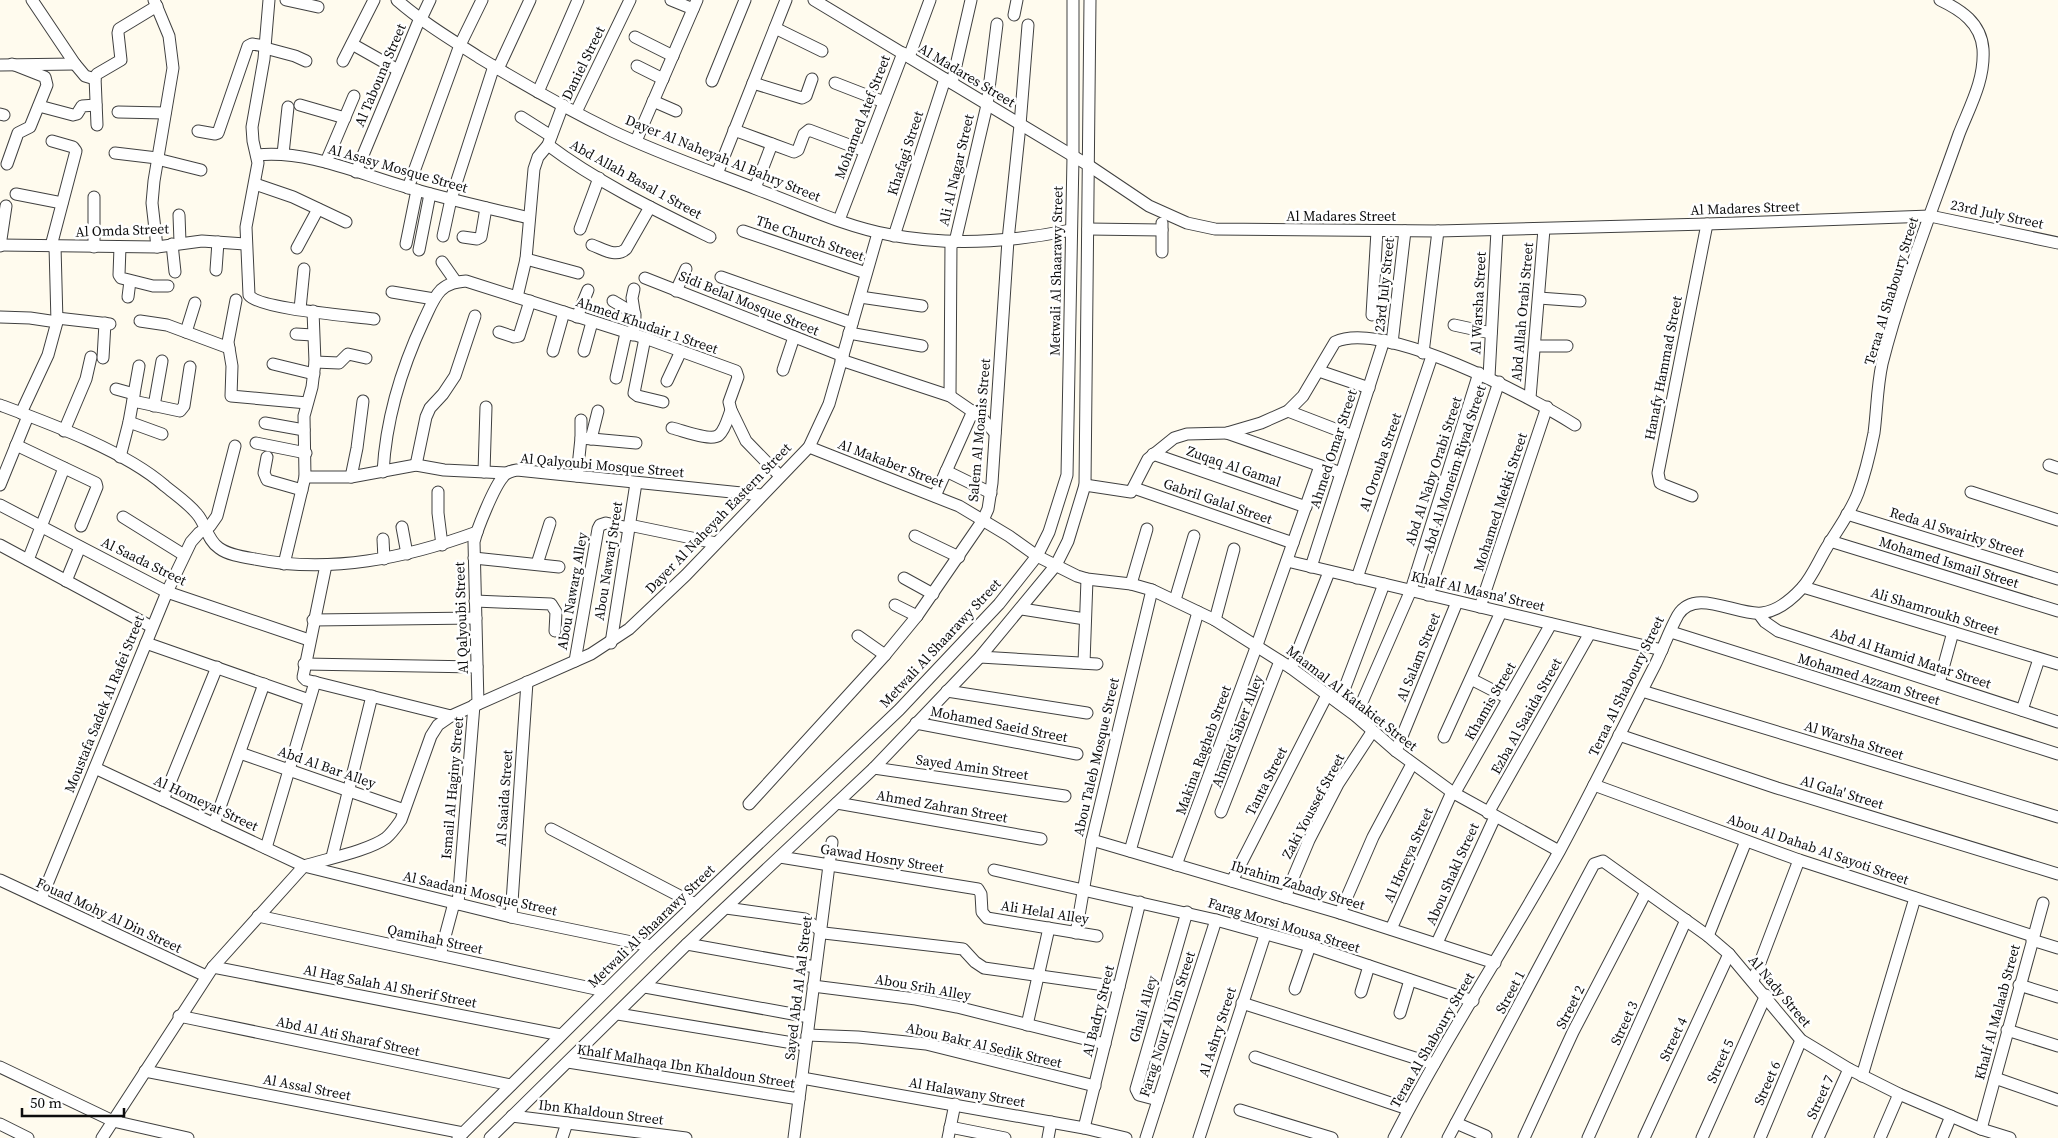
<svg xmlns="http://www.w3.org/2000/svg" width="2058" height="1138" font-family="'Source Serif 4',serif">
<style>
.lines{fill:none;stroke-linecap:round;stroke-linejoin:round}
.street-casing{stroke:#404040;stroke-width:13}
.street{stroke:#fff;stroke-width:11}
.labels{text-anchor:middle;stroke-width:5;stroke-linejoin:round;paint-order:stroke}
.street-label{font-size:14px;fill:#0d0d0d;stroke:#fff}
</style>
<rect width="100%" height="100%" fill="#fffbee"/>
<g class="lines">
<defs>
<g id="street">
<polyline points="32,0 75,64 85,76 95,79"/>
<polyline points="154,0 169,36 173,68 154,181 152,203 157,247"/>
<path d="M269,0L264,59L252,127L253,141L258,163L246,227L249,295C258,309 353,316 374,319"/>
<polyline points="286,0 318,7"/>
<path d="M397,0C422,22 452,40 480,58C523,84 567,109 612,131C660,154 710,171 759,190C802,206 846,227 891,235C950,246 1012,242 1071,230"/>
<polyline points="671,0 693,9"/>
<polyline points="814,0 1088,165 1149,206 1187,223 1215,229 1438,231 1707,224 1930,216 2058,243"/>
<polyline points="1014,15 1017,0"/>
<polyline points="421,19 430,0"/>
<polyline points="775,28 822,51"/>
<polyline points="635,37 673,56"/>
<polyline points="352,44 398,70"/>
<polyline points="265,48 295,56 306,61"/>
<polyline points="909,57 930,0"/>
<polyline points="343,61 374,0"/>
<polyline points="0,65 75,64"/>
<polyline points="637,66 663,79"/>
<polyline points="498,69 530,0"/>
<polyline points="712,81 745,0"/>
<polyline points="753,83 802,98 806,96 812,79"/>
<polyline points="835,83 884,102"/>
<polyline points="952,83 971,0"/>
<polyline points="538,92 578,0"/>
<polyline points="653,101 676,111"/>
<polyline points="300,105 345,118"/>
<polyline points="39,106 73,115 77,114 82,106 96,105"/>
<polyline points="118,112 165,113"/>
<polyline points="576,112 630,0"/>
<polyline points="0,114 4,115"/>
<polyline points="521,117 551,136"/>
<polyline points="97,125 95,77 97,74 121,60 118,33 119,29 157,6"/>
<polyline points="734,130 794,152 798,150 804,134 809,130 865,151"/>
<polyline points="198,131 215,134 218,133 248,46 252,44 265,46"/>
<polyline points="636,141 697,0"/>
<path d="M548,145C597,182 655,210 710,237"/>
<polyline points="115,153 157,158"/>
<polyline points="283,154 288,107"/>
<path d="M257,155C308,150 357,173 406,187C446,199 488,208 529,218"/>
<polyline points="157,159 201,170"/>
<polyline points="326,162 354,96"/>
<polyline points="7,164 18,133 30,127 47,85 45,77 12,64"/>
<polyline points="356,172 420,18"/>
<polyline points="717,174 786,0"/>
<polyline points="255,184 293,197 346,222"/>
<polyline points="408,188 460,45 482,0"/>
<polyline points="755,188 772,144"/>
<polyline points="16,194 62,203"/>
<polyline points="94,197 94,247"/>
<polyline points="179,215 180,242"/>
<polyline points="839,220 903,53"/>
<polyline points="580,229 599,178"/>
<polyline points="1088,229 1162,230"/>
<polyline points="743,231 866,273"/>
<polyline points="443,236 451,199 494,66"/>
<polyline points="894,236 945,79"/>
<polyline points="463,237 477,239 481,237 486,208"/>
<polyline points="955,242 987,105 997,24"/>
<polyline points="172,244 175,272"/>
<polyline points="406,244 417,190"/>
<polyline points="0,245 157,247 202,241 245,244"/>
<path d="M592,245C603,249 616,258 626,249L650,207"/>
<polyline points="0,246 6,206"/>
<polyline points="51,246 76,151 73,147 52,141"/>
<polyline points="120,247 119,275 121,278 153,286 168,286"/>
<polyline points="297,248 318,209"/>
<polyline points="419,250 430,194"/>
<polyline points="1162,252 1162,223"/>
<polyline points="526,259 578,273"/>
<polyline points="442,262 456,282"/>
<polyline points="216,270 218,242"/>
<polyline points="721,277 852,323"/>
<polyline points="645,278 843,356"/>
<polyline points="676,291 686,269"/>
<polyline points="392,292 434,299"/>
<polyline points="128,297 130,281"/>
<polyline points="517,297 526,259 534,169 538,157 548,145 563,105"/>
<polyline points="860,297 922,306"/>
<polyline points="1539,298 1580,301"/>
<polyline points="236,300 228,342 232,366 231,396 307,403"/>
<polyline points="613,301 635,314"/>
<polyline points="300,309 304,269"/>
<polyline points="1372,315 1377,231"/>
<polyline points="0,317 30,318 57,322"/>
<polyline points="577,317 588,290"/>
<polyline points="57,318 110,324"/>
<polyline points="140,321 167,325 229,348"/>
<polyline points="1454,325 1491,333"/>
<polyline points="186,332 195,303"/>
<polyline points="499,332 514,337 519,336 530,301"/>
<polyline points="849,333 922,346"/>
<polyline points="296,334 313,335"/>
<polyline points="633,335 635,317 632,298 634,289"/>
<polyline points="645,338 634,393 638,396 663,402"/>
<polyline points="1392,343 1405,231"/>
<polyline points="1535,346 1567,346"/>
<polyline points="553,351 564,312"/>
<polyline points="584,351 592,322"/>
<polyline points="1423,353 1438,231"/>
<polyline points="103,358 105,323"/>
<polyline points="841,360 950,396 982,418 995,433"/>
<polyline points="315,362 339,363 348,354 366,358"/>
<polyline points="273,364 314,374"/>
<polyline points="783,370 794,337"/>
<polyline points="1319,371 1369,388"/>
<polyline points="1489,377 1497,230"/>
<polyline points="616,378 626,333"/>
<polyline points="667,381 681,351"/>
<polyline points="116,389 134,394"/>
<polyline points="950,396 951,242"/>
<polyline points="1530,398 1544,229"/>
<polyline points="133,401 180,411 184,406 190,367"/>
<path d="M0,405C51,424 125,451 165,486C176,495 188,503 197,514C206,524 207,540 219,548C228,555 243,557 255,559C330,574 406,558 477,532"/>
<polyline points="154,406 162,361"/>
<polyline points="1288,411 1353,436"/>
<polyline points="21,413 48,355 57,322 55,246"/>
<polyline points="129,422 162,434"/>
<polyline points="265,423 304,430"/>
<path d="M672,428C682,430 711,442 719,435C725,430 728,418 731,410"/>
<polyline points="64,431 86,379 91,357"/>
<polyline points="1227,433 1341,473"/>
<polyline points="581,438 636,443"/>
<polyline points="591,439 598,411"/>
<polyline points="256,443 306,453"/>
<polyline points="16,445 96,483 97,487 81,526"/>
<polyline points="809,447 959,506 1009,536 1037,556 1077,576 1087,579 1131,584 1152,590 1215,620 1291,668 1356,716 1396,751 1452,792 1559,851"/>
<polyline points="1153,454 1306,507"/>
<polyline points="120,457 129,422 139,366"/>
<polyline points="267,457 264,473 267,480 302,490"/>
<polyline points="416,465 426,417 430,408 443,394 455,376 475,316"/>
<polyline points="2049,465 2058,468"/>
<polyline points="946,471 991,493"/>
<path d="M383,472C386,418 401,369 424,320C429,310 433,298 441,290C449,283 456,282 466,281L645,338L736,371L738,377L729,402L731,410L746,441L780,476"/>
<polyline points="484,472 486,407"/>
<polyline points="577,476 581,438 581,420"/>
<polyline points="305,477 351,477 416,465 444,470 506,473"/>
<polyline points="351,477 357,448 363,401"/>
<polyline points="0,485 28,416"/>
<path d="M1085,485L1131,492L1148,459L1174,438L1187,434L1227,433L1261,423L1288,411L1303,396L1335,342C1383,319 1531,397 1575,425"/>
<polyline points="1134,488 1293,543"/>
<polyline points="438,492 438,513 442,545"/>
<polyline points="1971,492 2058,520"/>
<polyline points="935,496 973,411"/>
<polyline points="1692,496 1664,485 1660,483 1658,473 1707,224"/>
<polyline points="0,505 167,592 309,640"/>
<polyline points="1847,514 2058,579"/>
<polyline points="123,517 184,555"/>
<polyline points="629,525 716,543"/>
<polyline points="402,527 407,554"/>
<polyline points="915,536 959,557"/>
<polyline points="383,539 384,559"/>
<polyline points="1830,541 2058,611"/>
<polyline points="0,545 152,627"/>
<polyline points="474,558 559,567"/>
<polyline points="28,560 64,468"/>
<polyline points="1287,561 1662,650"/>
<polyline points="284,564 305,477 304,416 312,387 315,362 313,311"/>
<polyline points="537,564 550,523"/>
<polyline points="326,565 303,677 306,680 451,716"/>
<polyline points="1311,567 1384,340"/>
<polyline points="904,578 933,594"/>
<polyline points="1357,578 1432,356"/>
<polyline points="66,581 80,547"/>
<polyline points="1131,584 1147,529"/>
<polyline points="1803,587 2058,664"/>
<polyline points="1428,595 1499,382"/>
<polyline points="1175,600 1194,536"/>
<polyline points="475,601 551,604 556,612 555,631"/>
<polyline points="895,605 917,616"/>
<polyline points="1480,607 1547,407"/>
<polyline points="1022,609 1085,619"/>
<polyline points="1759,614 1765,622 1778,631 2058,722"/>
<polyline points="313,620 476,618"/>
<polyline points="1215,620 1234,549"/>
<polyline points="1671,632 2058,754"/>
<polyline points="858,636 885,655"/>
<polyline points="146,643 309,700"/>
<polyline points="611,643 636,483"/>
<polyline points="980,657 1097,664"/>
<polyline points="575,661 598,529 600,525 606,523 629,528"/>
<polyline points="1084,663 1087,579"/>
<polyline points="304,664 477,667"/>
<polyline points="1291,668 1329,572"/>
<polyline points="1471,679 1508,698"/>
<polyline points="1939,683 1953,632"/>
<polyline points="947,691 1087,713"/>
<polyline points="1642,691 2058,817"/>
<polyline points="1339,703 1384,584"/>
<path d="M478,704L474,542C477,529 494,487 503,477C506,472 511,471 517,470L761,495"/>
<polyline points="2022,710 2039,659"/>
<polyline points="1356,716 1411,590 1479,373"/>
<polyline points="916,723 1077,754"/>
<polyline points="1619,735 1777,788 2058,874"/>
<polyline points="1444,737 1501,612"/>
<polyline points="1396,751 1457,602"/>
<polyline points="240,753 404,810"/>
<polyline points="95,768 304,866 511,917 651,946"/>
<polyline points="874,768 1065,796"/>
<polyline points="1594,785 1799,860 2033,936"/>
<polyline points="1454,794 1551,624"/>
<polyline points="163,800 217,667"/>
<polyline points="837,803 1041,839"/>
<polyline points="749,804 885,655 917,616 983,520 988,509 992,483 1008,240 1020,125 1028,25"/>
<polyline points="1221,812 1280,661"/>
<polyline points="1488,813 1590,633"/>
<polyline points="214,824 264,684"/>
<polyline points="551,829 695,904"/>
<polyline points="1092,840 1340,913 1495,963"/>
<polyline points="266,848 315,682"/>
<polyline points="1130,851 1198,612"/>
<polyline points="332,857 372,696"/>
<polyline points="780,857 978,889 981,894 982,912 987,918 1097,936"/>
<polyline points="1176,865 1257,645 1320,466"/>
<path d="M304,866C326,859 368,851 386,838C392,833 396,827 401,820L431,736L438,725L451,716L591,654L629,629L686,575L809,447L829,404L878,233"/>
<polyline points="994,870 1216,920 1310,946 1473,1001"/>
<polyline points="0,880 206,976"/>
<polyline points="1232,881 1327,695"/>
<polyline points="1285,897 1309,840 1338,784 1372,732"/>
<polyline points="41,899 167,592 191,542 199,533 210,526 217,516 235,446"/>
<polyline points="458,904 474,705"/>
<polyline points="726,908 805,919 824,933 963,949 975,962 984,968 1119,987"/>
<polyline points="1340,913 1373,837 1412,764"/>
<polyline points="258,916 605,991"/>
<polyline points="511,917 527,682"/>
<polyline points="1391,929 1452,792"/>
<polyline points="1076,933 1092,840 1152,590"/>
<polyline points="1708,936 1746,841"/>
<polyline points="2032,940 2058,948"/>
<polyline points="1437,943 1495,817"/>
<polyline points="687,944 815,967"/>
<polyline points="440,955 454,903"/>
<polyline points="213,967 561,1035"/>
<polyline points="1753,981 1799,860"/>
<polyline points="2019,985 2058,997"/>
<polyline points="813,986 916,999 957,1007 1105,1044"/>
<polyline points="645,987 809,1017"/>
<polyline points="1295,989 1310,946"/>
<polyline points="1361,992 1369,966"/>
<polyline points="1242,1003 1434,1064"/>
<polyline points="1400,1013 1410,980"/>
<polyline points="618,1014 805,1045"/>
<polyline points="179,1016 511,1085"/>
<polyline points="1027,1025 1049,928"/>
<polyline points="2007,1030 2058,1046"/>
<polyline points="807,1035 858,1037 926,1044 1095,1086"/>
<polyline points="1255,1057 1408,1109"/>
<polyline points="568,1062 799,1099"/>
<polyline points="0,1067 113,1121 188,1138"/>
<polyline points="145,1071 463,1133"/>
<polyline points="1862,1076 1915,898"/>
<polyline points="802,1078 1084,1128 1126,1138"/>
<polyline points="1995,1078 2058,1100"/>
<polyline points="1158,1100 1139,1095 1136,1089 1187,912"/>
<polyline points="1240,1110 1332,1138"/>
<polyline points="512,1116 686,1138"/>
<polyline points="1456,1123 1486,1136"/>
<polyline points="0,1124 28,1138"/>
<polyline points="950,1127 1005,1138"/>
<polyline points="1084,1128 1140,902"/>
<polyline points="1981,1129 2043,903"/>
<polyline points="102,1138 213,967 304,866"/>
<polyline points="458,1138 651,946 899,710 999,604 1037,556 1049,532 1067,475 1073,157 1073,0"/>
<polyline points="490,1138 687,944 874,768 980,657 1056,565 1068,541 1085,485 1090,0"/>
<polyline points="562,1138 567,1123"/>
<polyline points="794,1138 832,842"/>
<polyline points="948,1138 955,1104"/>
<polyline points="1048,1138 1051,1122"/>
<polyline points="1146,1138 1216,920"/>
<polyline points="1199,1138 1265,935"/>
<path d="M1394,1138C1444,1040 1506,947 1560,850C1593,789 1623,727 1655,665C1663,649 1669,631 1678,615C1695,587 1737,616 1762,613C1778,611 1791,600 1802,588C1812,577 1819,560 1827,547C1837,530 1851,512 1858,493C1865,474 1870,453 1874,433C1877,410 1877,387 1882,364C1901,288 1933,208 1959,134C1970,106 1985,80 1983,49C1981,23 1961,10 1940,0"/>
<polyline points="1448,1138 1594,864 1603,861 1708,936 1729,954 1801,1040 1849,1069 1899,1094 1981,1129 2010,1138"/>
<polyline points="1524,1138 1573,1032 1646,892"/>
<polyline points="1588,1138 1686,920"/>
<polyline points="1644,1138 1729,954"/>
<polyline points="1702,1138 1766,995"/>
<polyline points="1760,1138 1801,1040"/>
<polyline points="1818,1138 1849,1069"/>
<polyline points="1880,1138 1899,1094"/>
<polyline points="1942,1138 1951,1116"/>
</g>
</defs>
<!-- street casing -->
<use href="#street" class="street-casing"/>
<!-- street -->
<use href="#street" class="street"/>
</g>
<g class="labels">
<!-- street labels -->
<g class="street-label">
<text transform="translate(583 63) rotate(-64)" y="5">Daniel Street</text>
<text transform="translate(380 75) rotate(-67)" y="5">Al Tabouna Street</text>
<text transform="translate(967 75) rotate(31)" y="5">Al Madares Street</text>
<text transform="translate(862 117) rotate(-69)" y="5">Mohamed Atef Street</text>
<text transform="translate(905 153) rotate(-72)" y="5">Khafagi Street</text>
<text transform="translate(723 158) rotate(22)" y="5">Dayer Al Naheyah Al Bahry Street</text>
<text transform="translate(398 168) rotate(16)" y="5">Al Asasy Mosque Street</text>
<text transform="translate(956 170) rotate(-77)" y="5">Ali Al Nagar Street</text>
<text transform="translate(636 179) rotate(29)" y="5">Abd Allah Basal 1 Street</text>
<text transform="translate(1745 208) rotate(-2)" y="5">Al Madares Street</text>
<text transform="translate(1997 214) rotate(12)" y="5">23rd July Street</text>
<text x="1341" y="221">Al Madares Street</text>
<text transform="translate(122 230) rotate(-2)" y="5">Al Omda Street</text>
<text transform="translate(810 238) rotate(19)" y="5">The Church Street</text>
<text transform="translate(1056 271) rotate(-89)" y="5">Metwali Al Shaarawy Street</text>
<text transform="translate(1384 285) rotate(-84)" y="5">23rd July Street</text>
<text transform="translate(1891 291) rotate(-73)" y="5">Teraa Al Shaboury Street</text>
<text transform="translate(749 303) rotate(22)" y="5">Sidi Belal Mosque Street</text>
<text transform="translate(1478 303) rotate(-87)" y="5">Al Warsha Street</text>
<text transform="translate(1522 312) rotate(-85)" y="5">Abd Allah Orabi Street</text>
<text transform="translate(647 325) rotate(19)" y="5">Ahmed Khudair 1 Street</text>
<text transform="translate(1663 368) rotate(-79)" y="5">Hanafy Hammad Street</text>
<text transform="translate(979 430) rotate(-85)" y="5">Salem Al Moanis Street</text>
<text transform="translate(1333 449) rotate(-72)" y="5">Ahmed Omar Street</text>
<text transform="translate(1380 462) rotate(-71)" y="5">Al Orouba Street</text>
<text transform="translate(891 463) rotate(21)" y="5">Al Makaber Street</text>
<text transform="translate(602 465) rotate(5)" y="5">Al Qalyoubi Mosque Street</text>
<text transform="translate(1234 466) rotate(19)" y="5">Zuqaq Al Gamal</text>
<text transform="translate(1454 469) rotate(-72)" y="5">Abd Al Moneim Riyad Street</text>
<text transform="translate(1433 471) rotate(-72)" y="5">Abd Al Naby Orabi Street</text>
<text transform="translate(1218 501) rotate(19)" y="5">Gabril Galal Street</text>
<text transform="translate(1500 502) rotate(-72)" y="5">Mohamed Mekki Street</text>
<text transform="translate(718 518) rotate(-46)" y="5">Dayer Al Naheyah Eastern Street</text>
<text transform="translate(1957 532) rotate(17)" y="5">Reda Al Swairky Street</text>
<text transform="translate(144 561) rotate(26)" y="5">Al Saada Street</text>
<text transform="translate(608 561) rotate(-81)" y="5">Abou Nawarj Street</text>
<text transform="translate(1949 562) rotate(17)" y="5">Mohamed Ismail Street</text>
<text transform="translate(572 591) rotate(-80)" y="5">Abou Nawarg Alley</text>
<text transform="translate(1478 591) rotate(13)" y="5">Khalf Al Masna' Street</text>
<text transform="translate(1935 611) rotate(17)" y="5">Ali Shamroukh Street</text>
<text transform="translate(461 618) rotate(-92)" y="5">Al Qalyoubi Street</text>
<text transform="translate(940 643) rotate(-47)" y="5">Metwali Al Shaarawy Street</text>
<text transform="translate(1418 657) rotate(-68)" y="5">Al Salam Street</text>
<text transform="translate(1911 658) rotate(18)" y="5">Abd Al Hamid Matar Street</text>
<text transform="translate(1869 679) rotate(17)" y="5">Mohamed Azzam Street</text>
<text transform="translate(1626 686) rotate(-64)" y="5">Teraa Al Shaboury Street</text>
<text transform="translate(1352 698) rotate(38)" y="5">Maamal Al Katakiet Street</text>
<text transform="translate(1490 701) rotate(-60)" y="5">Khamis Street</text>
<text transform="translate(104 704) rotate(-68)" y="5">Moustafa Sadek Al Rafei Street</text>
<text transform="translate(1526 716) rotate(-61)" y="5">Ezba Al Saaida Street</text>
<text transform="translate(999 724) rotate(11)" y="5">Mohamed Saeid Street</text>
<text transform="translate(1237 731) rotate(-69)" y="5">Ahmed Saber Alley</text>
<text transform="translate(1854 740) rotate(17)" y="5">Al Warsha Street</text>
<text transform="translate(1203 750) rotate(-70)" y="5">Makina Ragheb Street</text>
<text transform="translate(1096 757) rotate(-77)" y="5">Abou Taleb Mosque Street</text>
<text transform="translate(327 767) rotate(19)" y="5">Abd Al Bar Alley</text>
<text transform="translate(972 767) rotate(8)" y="5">Sayed Amin Street</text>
<text transform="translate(1266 781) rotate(-63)" y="5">Tanta Street</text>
<text transform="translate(452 788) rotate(-85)" y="5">Ismail Al Haginy Street</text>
<text transform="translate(1842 792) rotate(17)" y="5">Al Gala' Street</text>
<text transform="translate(504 798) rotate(-86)" y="5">Al Saaida Street</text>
<text transform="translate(206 803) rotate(25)" y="5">Al Homeyat Street</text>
<text transform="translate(942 806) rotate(10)" y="5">Ahmed Zahran Street</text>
<text transform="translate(1313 806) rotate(-62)" y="5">Zaki Youssef Street</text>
<text transform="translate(1818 849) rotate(19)" y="5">Abou Al Dahab Al Sayoti Street</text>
<text transform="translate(1408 855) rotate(-66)" y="5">Al Horeya Street</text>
<text transform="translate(882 858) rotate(9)" y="5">Gawad Hosny Street</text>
<text transform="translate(1452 874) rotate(-66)" y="5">Abou Shakl Street</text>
<text transform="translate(1298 885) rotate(17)" y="5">Ibrahim Zabady Street</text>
<text transform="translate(480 893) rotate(13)" y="5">Al Saadani Mosque Street</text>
<text transform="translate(1045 912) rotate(9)" y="5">Ali Helal Alley</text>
<text transform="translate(109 915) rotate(25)" y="5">Fouad Mohy Al Din Street</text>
<text transform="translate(1284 925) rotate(17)" y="5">Farag Morsi Mousa Street</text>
<text transform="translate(651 926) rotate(-44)" y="5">Metwali Al Shaarawy Street</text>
<text transform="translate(435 939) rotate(12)" y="5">Qamihah Street</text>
<text transform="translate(390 986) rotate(11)" y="5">Al Hag Salah Al Sherif Street</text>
<text transform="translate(923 987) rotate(10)" y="5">Abou Srih Alley</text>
<text transform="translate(798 988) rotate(-83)" y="5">Sayed Abd Al Aal Street</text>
<text transform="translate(1780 991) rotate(50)" y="5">Al Nady Street</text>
<text transform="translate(1510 992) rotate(-62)" y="5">Street 1</text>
<text transform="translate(1570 1007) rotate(-63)" y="5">Street 2</text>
<text transform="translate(1143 1009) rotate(-74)" y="5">Ghali Alley</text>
<text transform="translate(1098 1011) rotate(-76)" y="5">Al Badry Street</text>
<text transform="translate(1997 1012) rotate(-75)" y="5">Khalf Al Malaab Street</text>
<text transform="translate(1624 1023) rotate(-66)" y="5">Street 3</text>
<text transform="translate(1167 1024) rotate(-72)" y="5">Farag Nour Al Din Street</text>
<text transform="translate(1217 1032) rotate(-72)" y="5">Al Ashry Street</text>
<text transform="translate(348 1036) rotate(12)" y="5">Abd Al Ati Sharaf Street</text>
<text transform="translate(1673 1039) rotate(-65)" y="5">Street 4</text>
<text transform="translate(1432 1040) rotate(-60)" y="5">Teraa Al Shaboury Street</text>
<text transform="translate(984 1045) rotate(13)" y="5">Abou Bakr Al Sedik Street</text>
<text transform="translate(1720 1061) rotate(-66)" y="5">Street 5</text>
<text transform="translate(686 1066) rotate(9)" y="5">Khalf Malhaqa Ibn Khaldoun Street</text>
<text transform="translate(1767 1083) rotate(-67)" y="5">Street 6</text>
<text transform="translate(307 1087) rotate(11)" y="5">Al Assal Street</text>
<text transform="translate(967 1092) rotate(10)" y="5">Al Halawany Street</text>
<text transform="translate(1820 1097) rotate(-66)" y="5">Street 7</text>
<text transform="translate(601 1112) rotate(7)" y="5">Ibn Khaldoun Street</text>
</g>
</g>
<!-- scale -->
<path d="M22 1108v8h102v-8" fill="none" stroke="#0d0d0d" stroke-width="2.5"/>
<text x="30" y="1108" font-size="15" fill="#0d0d0d" stroke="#ffffff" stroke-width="4" paint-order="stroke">50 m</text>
</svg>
